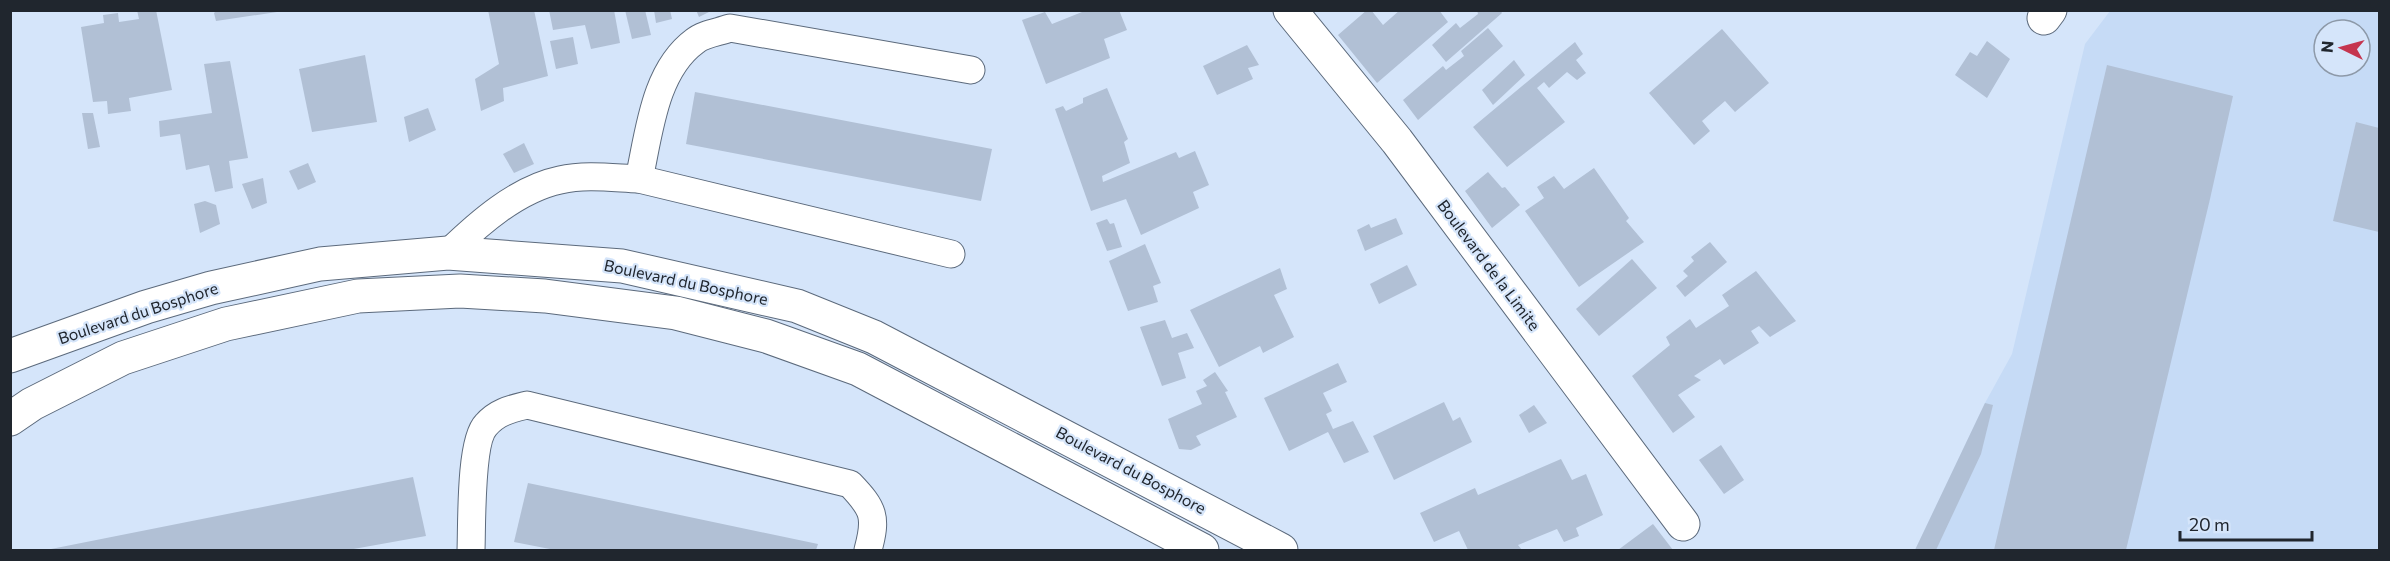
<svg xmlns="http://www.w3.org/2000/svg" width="2390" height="561" font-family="Commissioner,sans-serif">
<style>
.built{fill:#c6dbf6;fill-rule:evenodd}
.building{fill:#b1c0d5}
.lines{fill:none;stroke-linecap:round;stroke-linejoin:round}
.lane-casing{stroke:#5c6a7c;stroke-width:29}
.street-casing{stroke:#5c6a7c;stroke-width:35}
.secondary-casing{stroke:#5c6a7c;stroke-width:35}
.lane{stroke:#fff;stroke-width:27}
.street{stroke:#fff;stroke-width:33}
.secondary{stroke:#fff;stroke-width:33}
.labels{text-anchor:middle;stroke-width:4.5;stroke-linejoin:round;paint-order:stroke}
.street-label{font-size:16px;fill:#20262e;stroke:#d5e5fa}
</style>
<rect width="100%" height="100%" fill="#d5e5fa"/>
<!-- built -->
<path class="built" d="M2110,11H2379V550H1915L1985,403L2012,354L2085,44ZM2324,30H2360V66H2324Z"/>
<!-- building -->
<g class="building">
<polygon points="137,10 156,10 172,90 129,98 131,111 108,114 107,101 93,102 81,27 104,23 103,15 118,13 119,22 139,19"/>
<polygon points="217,10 277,10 277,12 216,21 214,13"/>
<polygon points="488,10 534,10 548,76 503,88 504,101 481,111 475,79 499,64"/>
<polygon points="549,10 614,10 620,43 591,49 585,25 553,30"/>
<polygon points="625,10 645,10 651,35 632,39"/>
<polygon points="654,10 670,10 672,19 656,23"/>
<polygon points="696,10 713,10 699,17"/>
<polygon points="1087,10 1119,10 1127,30 1104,39 1110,58 1046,84 1022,20 1045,12 1052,24"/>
<polygon points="1367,10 1371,10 1383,25 1400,10 1439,10 1448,22 1377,83 1338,35"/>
<polygon points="1477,10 1500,10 1502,13 1446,62 1432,45 1456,23 1460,28 1478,14"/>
<polygon points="1488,28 1503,46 1418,120 1403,100 1443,66 1446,70 1464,56 1461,51"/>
<polygon points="1722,29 1769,83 1735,112 1725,101 1702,121 1710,131 1694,145 1649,93"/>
<polygon points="573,37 578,64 556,69 550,41"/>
<polygon points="1987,41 2010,59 1987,98 1955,75 1970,52 1977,56"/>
<polygon points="1575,42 1583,54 1576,60 1586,73 1577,80 1567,72 1549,88 1544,82 1537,88 1565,122 1507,167 1473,127"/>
<polygon points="1247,45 1259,65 1248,68 1253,79 1217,95 1203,66"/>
<polygon points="365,55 377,122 312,132 299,69"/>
<polygon points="1514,60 1525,75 1493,105 1482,90"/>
<polygon points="230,61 248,158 229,161 233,188 215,192 209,165 186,170 180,134 160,137 159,121 212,113 204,64"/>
<polygon points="2107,65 2233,96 2210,199 2126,550 1994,550"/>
<polygon points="1107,88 1128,139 1124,142 1130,163 1102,176 1103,182 1176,152 1179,158 1195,151 1209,185 1193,192 1199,208 1141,235 1126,199 1091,211 1055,109 1063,106 1066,111 1083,103 1083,98"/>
<polygon points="695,92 992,149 981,201 686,144"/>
<polygon points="428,108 436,130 409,142 404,117"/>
<polygon points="82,113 93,113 100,147 88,149"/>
<polygon points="2356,122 2379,128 2379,232 2333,221"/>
<polygon points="524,143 534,164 514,173 503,154"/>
<polygon points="308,163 316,182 298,190 289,171"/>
<polygon points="1594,168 1629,218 1626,221 1644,242 1579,287 1525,211 1544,198 1537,187 1554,176 1564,189"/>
<polygon points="1488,172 1502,188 1505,187 1520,205 1492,228 1465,191"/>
<polygon points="263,178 267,203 252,209 242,184"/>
<polygon points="205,201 216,205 220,224 200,233 194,204"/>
<polygon points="1396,218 1403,234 1365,251 1357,230 1369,224 1371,228"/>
<polygon points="1107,219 1110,224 1114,223 1122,247 1107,251 1096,223"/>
<polygon points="1710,242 1727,262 1685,297 1676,286 1688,276 1683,271 1694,261 1691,257"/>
<polygon points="1145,244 1161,283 1153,286 1158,302 1128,311 1109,261"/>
<polygon points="1632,259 1657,288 1599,336 1576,309"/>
<polygon points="1407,265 1417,285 1379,304 1370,284"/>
<polygon points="1280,268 1287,289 1274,295 1294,337 1263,353 1260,346 1219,367 1190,310"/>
<polygon points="1756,271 1796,321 1770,337 1759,326 1751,331 1759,343 1724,365 1720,359 1694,376 1701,380 1678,395 1695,417 1673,433 1632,376 1670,345 1666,337 1690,319 1696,328 1729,306 1722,295"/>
<polygon points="1165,320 1172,338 1187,333 1194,348 1178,353 1186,378 1162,386 1140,327"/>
<polygon points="1338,363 1347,382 1323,393 1332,411 1326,414 1333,429 1353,421 1369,452 1344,463 1328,432 1289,451 1264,398"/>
<polygon points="1215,372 1228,391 1225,392 1237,417 1196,436 1201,445 1191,450 1179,449 1168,419 1202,404 1196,391 1207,386 1203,380"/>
<polygon points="1444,402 1453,421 1460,417 1472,442 1394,480 1373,436"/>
<polygon points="1985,403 1993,405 1981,454 1936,550 1915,550"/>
<polygon points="1534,405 1547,423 1529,433 1519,415"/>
<polygon points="1721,445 1744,480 1724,494 1699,460"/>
<polygon points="1561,459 1572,480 1586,474 1603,515 1576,528 1579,536 1564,542 1557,529 1518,545 1522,550 1468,550 1459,531 1434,542 1420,513 1475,488 1478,495"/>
<polygon points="413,477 426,536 348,550 46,550"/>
<polygon points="528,483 818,544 816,550 555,550 514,542"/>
<polygon points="1653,524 1673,550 1618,550"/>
</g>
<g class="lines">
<defs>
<g id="lane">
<path d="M639,179C649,134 654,71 695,41C703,34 719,32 730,28L971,70"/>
<path d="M448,253C478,224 517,189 560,180C586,174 613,178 639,179L951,254"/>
<path d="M471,550C472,526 470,441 486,425C497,412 511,409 527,405L850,484C874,509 877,517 868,550"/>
</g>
<g id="street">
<polyline points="1290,10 1397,141 1683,524"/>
<polyline points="2044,18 2050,10"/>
</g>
<g id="secondary">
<polyline points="10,356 146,307 211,288 320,264 448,253 622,266 797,306 874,337 1281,550"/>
<polyline points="10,419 32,404 123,358 226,324 358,296 460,291 545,296 676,313 766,336 858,369 1202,550"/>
</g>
</defs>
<!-- lane casing -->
<use href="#lane" class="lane-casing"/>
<!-- street casing -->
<use href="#street" class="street-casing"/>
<!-- secondary casing -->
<use href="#secondary" class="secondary-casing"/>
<!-- lane -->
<use href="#lane" class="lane"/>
<!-- street -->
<use href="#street" class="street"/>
<!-- secondary -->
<use href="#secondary" class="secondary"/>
</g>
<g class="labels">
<!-- street labels -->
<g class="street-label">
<text transform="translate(1489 265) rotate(53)" y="6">Boulevard de la Limite</text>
<text transform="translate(686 282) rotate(12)" y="6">Boulevard du Bosphore</text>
<text transform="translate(138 313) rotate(-18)" y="6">Boulevard du Bosphore</text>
<text transform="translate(1131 470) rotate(28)" y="6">Boulevard du Bosphore</text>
</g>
</g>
<!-- border -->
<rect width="2390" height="561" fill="none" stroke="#20262e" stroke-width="24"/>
<!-- north arrow -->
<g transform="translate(2342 48) rotate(275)"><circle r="28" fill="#d5e5fa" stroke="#8d99a8" stroke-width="1.5"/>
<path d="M0-4.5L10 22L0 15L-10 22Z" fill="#c5354f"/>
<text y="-9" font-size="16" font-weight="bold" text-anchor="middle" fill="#20262e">N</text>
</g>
<!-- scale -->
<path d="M2180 531v9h132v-9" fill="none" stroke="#20262e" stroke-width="3"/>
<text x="2189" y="531" font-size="18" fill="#20262e" stroke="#d5e5fa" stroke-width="4.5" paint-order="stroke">20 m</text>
</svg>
